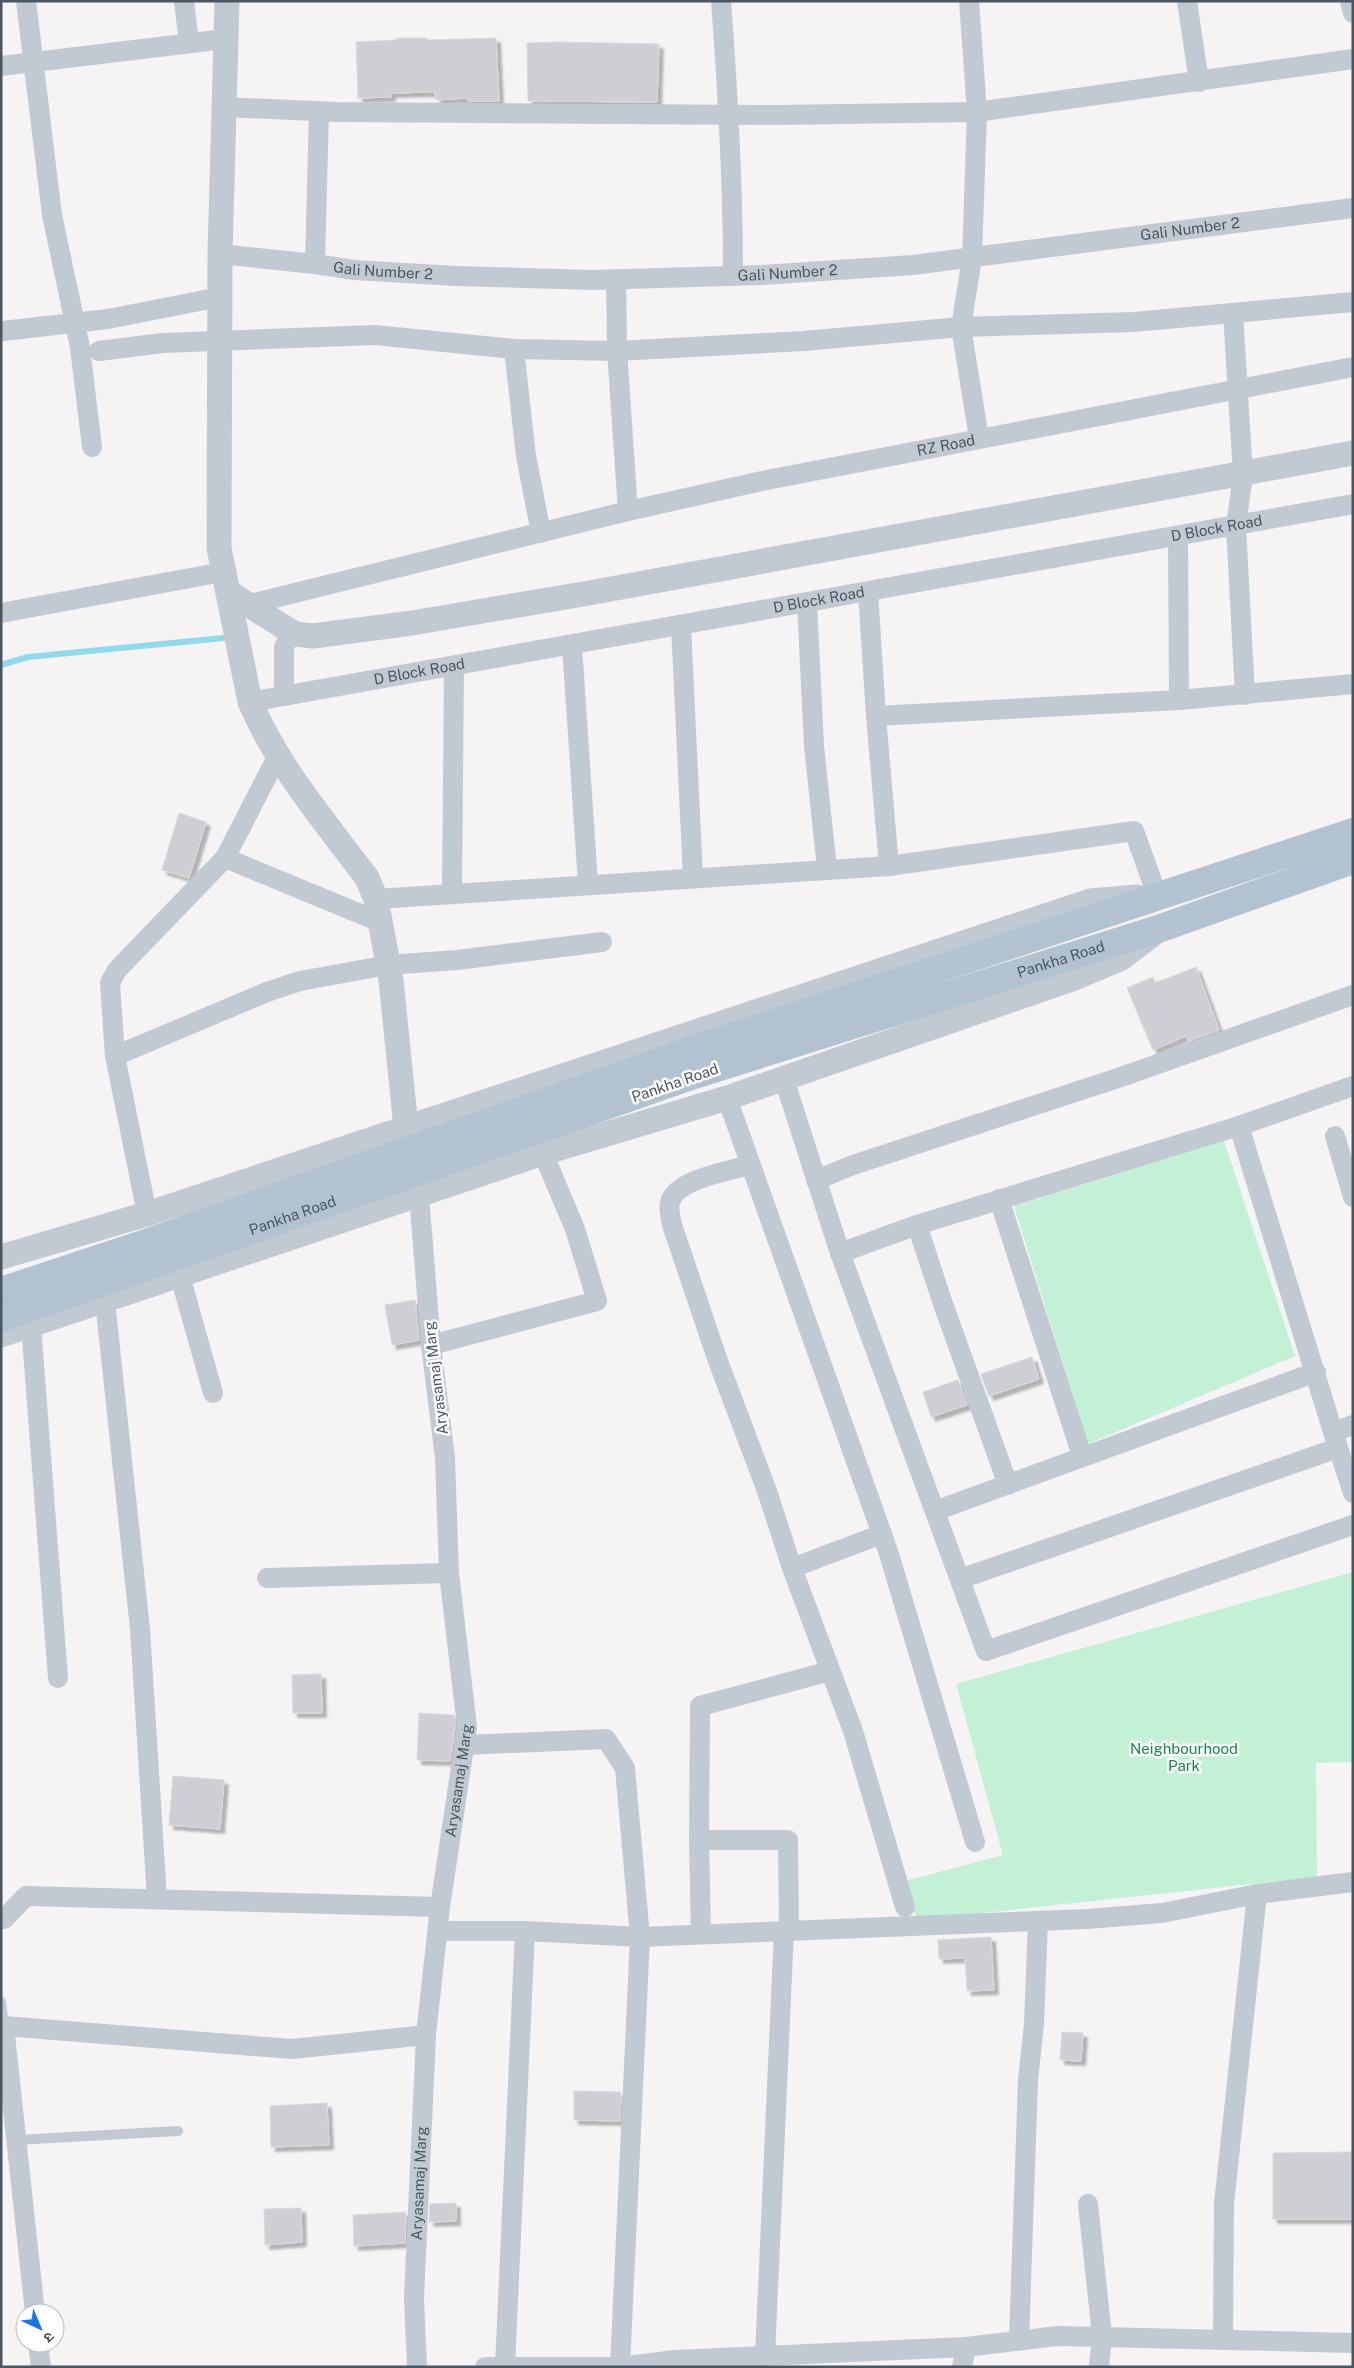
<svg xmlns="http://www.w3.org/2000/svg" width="1354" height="2368" font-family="'Public Sans','Noto Sans Devanagari',sans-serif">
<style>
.park{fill:#c3f1d5}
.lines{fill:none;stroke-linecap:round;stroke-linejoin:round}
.stream{stroke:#90daee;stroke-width:6}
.building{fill:#cdcfd5;stroke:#d7d9de;filter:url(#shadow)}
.service{stroke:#c1cad2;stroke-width:10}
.minor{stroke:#c1cad2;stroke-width:20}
.tertiary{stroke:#c1cad2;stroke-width:25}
.primary{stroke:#b3c2d1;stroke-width:28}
.primary-bridge{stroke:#b3c2d1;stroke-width:28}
.labels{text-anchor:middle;stroke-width:5;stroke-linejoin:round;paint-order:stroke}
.street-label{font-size:15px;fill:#4a5661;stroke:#fff}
.park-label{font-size:15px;fill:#17864f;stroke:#fff}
</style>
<defs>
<filter id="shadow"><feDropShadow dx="4.5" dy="4.5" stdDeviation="1" flood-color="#0004"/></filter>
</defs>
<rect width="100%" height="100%" fill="#f5f3f3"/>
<!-- park -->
<g class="park">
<polygon points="1224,1141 1295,1356 1088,1444 1014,1206"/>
<polygon points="1353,1572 1353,1762 1316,1763 1317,1877 917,1920 905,1881 1003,1855 956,1684"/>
</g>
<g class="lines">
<!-- stream -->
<polyline class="stream" points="1,665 28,657 224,638"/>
</g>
<!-- building -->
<g class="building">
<polygon points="396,38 427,38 427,40 496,38 499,101 468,101 468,98 436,100 435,92 391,93 391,97 358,98 356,42 396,40"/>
<polygon points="555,42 659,44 657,102 528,101 527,43"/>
<polygon points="179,813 206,822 189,878 162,870"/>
<polygon points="1196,967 1219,1030 1188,1041 1186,1036 1153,1050 1127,988 1153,977 1155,983"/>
<polygon points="415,1300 419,1340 392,1345 385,1305"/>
<polygon points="1032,1357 1039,1379 989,1396 981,1374"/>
<polygon points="958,1380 967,1405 931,1417 923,1392"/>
<polygon points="321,1674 322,1713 293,1713 292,1675"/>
<polygon points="419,1713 454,1715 455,1727 450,1761 417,1760"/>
<polygon points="173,1776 224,1780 220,1829 169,1825"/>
<polygon points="991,1937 994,1990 967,1991 965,1958 939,1959 938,1940"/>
<polygon points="1062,2032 1083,2033 1081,2061 1060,2060"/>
<polygon points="574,2091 621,2092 620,2121 574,2120"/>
<polygon points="327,2103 329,2145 271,2147 270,2106"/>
<polygon points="1352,2152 1352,2219 1273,2219 1273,2153"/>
<polygon points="456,2203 456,2221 429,2222 430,2204"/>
<polygon points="301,2208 302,2242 265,2245 264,2209"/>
<polygon points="406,2212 405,2243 354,2246 353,2215"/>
</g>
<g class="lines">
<!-- service -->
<g class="service">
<polyline points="1,2002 4,2026"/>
<polyline points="17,2140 178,2131"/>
</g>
<!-- minor -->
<g class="minor">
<polyline points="26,1 52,215 80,347 92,447"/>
<polyline points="184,1 189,43"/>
<path d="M721,1C728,93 733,183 733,275"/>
<polyline points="969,1 977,112 972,258 961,327 979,438"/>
<polyline points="1187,1 1199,82"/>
<polyline points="1350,1 1353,13"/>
<polyline points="1,66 225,39"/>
<polyline points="224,107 337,112 480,113 777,115 977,112 1353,59"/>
<path id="s1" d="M220,254L315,264L354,270L456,276L592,280L762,275L913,265L1353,208"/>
<polyline points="315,264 319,111"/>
<polyline points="616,279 617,351 628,511"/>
<polyline points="1233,313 1243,475 1236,526 1245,695"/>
<polyline points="3,331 108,319 220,297"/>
<polyline points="514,349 526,456 541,533"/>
<polyline points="99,351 163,343 375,335 514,349 617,351 804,341 961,327 1134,322 1353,302"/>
<polyline points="1178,536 1179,700"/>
<polyline points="868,592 876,716 1179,700 1353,684"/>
<polyline points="807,603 814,746 827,869"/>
<path id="s2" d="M250,604L628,511L762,481L1353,367"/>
<polyline points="1,613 223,572"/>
<polyline points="681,625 693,878"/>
<polyline points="572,645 588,884"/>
<polyline points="284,696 284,647 292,632"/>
<path id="s3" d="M250,702L1353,504"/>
<polyline points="876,716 889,866 1134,831 1157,895"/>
<polyline points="225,858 380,922"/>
<polyline points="452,893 454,666"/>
<polyline points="376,899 889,866"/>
<polyline points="115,1056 267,992 300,981 388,965 457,960 602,942"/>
<polyline points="784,1079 840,1253 986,1651 1353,1525"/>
<polyline points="727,1098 889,1554 975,1842"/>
<polyline points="1239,1126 1333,1432"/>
<polyline points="1335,1136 1353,1197"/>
<path d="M750,1165C729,1171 677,1179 670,1202C668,1208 671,1219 672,1225L718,1361L767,1491L792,1568L853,1731L905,1907"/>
<polyline points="816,1180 853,1165 1121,1077 1353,995"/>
<polyline points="999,1199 1082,1456"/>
<polyline points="147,1214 115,1056 110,983 117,970 225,858 277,757"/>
<polyline points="917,1225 942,1301 1008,1485"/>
<polyline points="840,1253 917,1225 1239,1126 1353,1086"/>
<polyline points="180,1276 213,1393"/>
<polyline points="105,1301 140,1629 157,1899"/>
<polyline points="31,1325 58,1678"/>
<polyline points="431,1345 597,1301 575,1229 543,1153"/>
<polyline points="1353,1425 1333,1432 1353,1493"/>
<polyline points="935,1511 1316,1372"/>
<polyline points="792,1568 882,1534"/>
<polyline points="267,1578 449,1573"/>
<polyline points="960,1579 1338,1448"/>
<polyline points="464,1745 606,1739 625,1768 640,1937 620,2367 675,2360 966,2347 1057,2336 1353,2343"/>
<polyline points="699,1840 700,1706 830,1671"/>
<polyline points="1,1918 4,1919 26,1896 440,1907"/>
<polyline points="438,1931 525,1931 640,1937 1087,1919 1162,1913 1257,1894 1353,1882"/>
<polyline points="701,1934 699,1840 788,1840 789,1930"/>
<polyline points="1088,2204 1102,2336 1099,2367"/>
<polyline points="35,2313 4,2026 292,2049 426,2035"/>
<polyline points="1223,2339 1224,2204 1257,1894"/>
<polyline points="1019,2341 1028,2080 1034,2024 1038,1921"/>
<polyline points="38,2343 41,2367"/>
<polyline points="765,2356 784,1930"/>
<polyline points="505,2366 525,1931"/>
<path id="s4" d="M417,2367L414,2298L426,2035L440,1907L467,1727L449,1573L445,1458L431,1345L419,1195"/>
<polyline points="485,2367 619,2367"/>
<polyline points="962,2367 966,2347"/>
</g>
<!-- tertiary -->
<g class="tertiary">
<path d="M227,1L220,254L219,548L250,702C278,767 325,822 367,878L376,899L391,980L413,1197"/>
<polyline points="228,592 295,634 313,636 412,623 589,593 1353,453"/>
<polyline points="1,1257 147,1214 1090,901 1137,897"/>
<polyline points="1,1335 543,1153 727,1098 1072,979 1120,959 1157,931"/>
</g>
<!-- primary -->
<g class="primary">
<polyline points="692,1050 1353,832"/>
<path id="s5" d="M688,1077L1161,928L1353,860"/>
</g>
<!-- primary-bridge -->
<g class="primary-bridge">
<polyline points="1,1291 146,1243 692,1050"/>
<path id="s6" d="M1,1318L688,1077"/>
</g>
</g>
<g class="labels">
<!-- street labels -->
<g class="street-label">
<text dy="5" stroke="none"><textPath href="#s1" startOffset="974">Gali Number 2</textPath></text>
<text dy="5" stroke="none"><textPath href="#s1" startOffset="164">Gali Number 2</textPath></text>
<text dy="5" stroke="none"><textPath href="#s1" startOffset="569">Gali Number 2</textPath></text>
<text dy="5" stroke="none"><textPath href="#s2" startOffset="714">RZ Road</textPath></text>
<text dy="5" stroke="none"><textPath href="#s3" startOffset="982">D Block Road</textPath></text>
<text dy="5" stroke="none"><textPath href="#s3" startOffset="578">D Block Road</textPath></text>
<text dy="5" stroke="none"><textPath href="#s3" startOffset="172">D Block Road</textPath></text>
<text dy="5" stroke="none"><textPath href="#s5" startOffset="391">Pankha Road</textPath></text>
<text transform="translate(675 1083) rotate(-19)" y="5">Pankha Road</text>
<text dy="5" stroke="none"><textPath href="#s6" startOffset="309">Pankha Road</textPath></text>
<text transform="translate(436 1378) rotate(-97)" y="5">Aryasamaj Marg</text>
<text dy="5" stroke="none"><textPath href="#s4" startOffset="589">Aryasamaj Marg</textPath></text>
<text dy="5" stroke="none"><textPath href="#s4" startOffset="184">Aryasamaj Marg</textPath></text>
</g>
<!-- park labels -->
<g class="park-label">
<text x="1184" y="1754">Neighbourhood<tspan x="1184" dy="17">Park</tspan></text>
</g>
</g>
<!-- border -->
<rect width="1354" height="2368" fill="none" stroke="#4a5661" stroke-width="5"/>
<!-- north arrow -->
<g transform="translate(40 2328) rotate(136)"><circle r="24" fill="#ffffff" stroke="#b7bbc0"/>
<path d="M0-4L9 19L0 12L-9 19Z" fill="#1a73e8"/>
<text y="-8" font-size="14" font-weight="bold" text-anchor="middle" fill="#4a5661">उ</text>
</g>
</svg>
